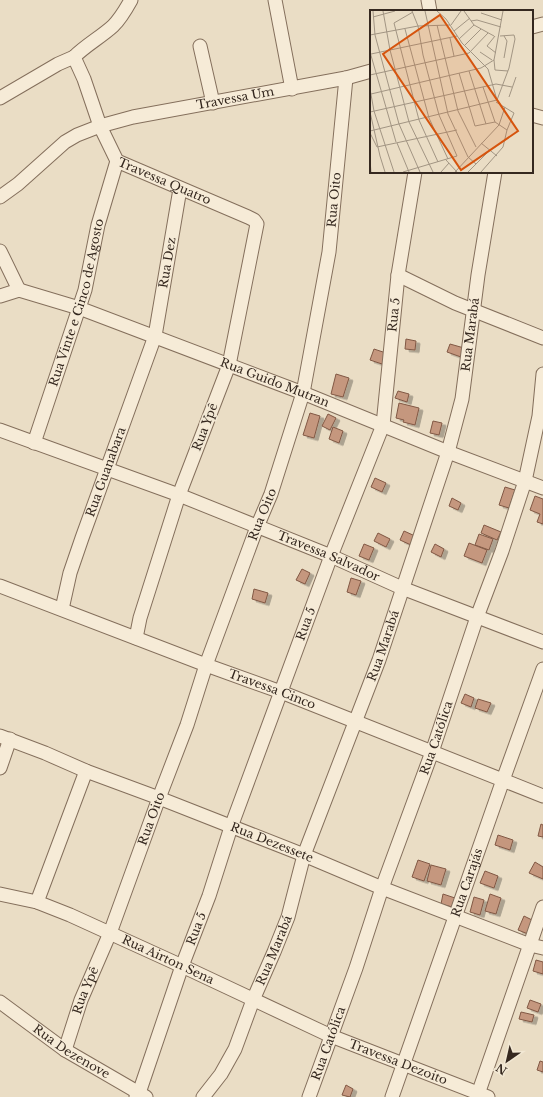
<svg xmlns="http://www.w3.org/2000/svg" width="543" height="1097" font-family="'Libre Baskerville',serif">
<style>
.building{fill:#c5977e;stroke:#815844;filter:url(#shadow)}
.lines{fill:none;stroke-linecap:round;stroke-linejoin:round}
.minor-casing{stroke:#846f5c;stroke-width:15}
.minor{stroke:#f6ebd7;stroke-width:13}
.labels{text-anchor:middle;stroke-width:3;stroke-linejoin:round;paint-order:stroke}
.street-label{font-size:12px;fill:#35281f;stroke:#f2e8d4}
.inset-road{fill:none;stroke:#a29583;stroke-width:1}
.view{fill:#d6540e;fill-opacity:0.15;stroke:#d6540e;stroke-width:2}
.inset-edge{fill:none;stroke:#35281f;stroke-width:2}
</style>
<defs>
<filter id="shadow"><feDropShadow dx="4" dy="2.5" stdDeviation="0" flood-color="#0004"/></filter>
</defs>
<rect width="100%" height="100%" fill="#eaddc5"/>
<!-- building -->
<g class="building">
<polygon points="406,339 416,341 415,350 405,349"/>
<polygon points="450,344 464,348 461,357 447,352"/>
<polygon points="374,349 386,353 382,364 370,360"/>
<polygon points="336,374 349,378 343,397 331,394"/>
<polygon points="398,391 409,394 407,402 395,398"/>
<polygon points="399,403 419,408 415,425 403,422 404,420 396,418"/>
<polygon points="310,413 320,416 314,438 303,435"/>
<polygon points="328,414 336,418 330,430 322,426"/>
<polygon points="433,421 442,423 439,435 430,433"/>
<polygon points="333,427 343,431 339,443 329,439"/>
<polygon points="375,478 386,483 382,492 371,487"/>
<polygon points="505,487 515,490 509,508 499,505"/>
<polygon points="535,496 543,499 543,524 537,522 540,514 530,510"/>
<polygon points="452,498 461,503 458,510 449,506"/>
<polygon points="484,525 501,532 497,540 481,533"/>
<polygon points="404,531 415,536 411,545 400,540"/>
<polygon points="378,533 390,539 386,547 374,541"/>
<polygon points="479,534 493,539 489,550 475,545"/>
<polygon points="469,543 487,550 482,563 464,556"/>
<polygon points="364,544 374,548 369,560 359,556"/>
<polygon points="435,544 444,549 441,557 431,552"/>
<polygon points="302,569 310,573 305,584 296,580"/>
<polygon points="351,578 361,581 356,595 347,592"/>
<polygon points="254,589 268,593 265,603 252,599"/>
<polygon points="465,694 474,698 471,707 461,703"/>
<polygon points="478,699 491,703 487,712 475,708"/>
<polygon points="541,824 543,825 543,837 538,836"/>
<polygon points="498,835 513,840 510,850 495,845"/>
<polygon points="418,860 430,864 424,881 412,877"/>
<polygon points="535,862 543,867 543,879 529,873"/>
<polygon points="431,865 446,869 441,885 427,881"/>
<polygon points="485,871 498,876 494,888 480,883"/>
<polygon points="443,894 458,899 456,908 441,904"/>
<polygon points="490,894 501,898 496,914 485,911"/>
<polygon points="474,897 484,900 480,915 470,912"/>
<polygon points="524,916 534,921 528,934 518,930"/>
<polygon points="536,960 543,962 543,974 533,971"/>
<polygon points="530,1000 541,1004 538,1012 527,1008"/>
<polygon points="521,1012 534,1015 532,1022 519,1019"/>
<polygon points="540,1061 543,1062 543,1072 537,1070"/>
<polygon points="346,1085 353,1089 350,1097 342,1095"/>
</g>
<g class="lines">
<defs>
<g id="minor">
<polyline points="275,0 292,89"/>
<polyline points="428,0 430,11"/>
<polyline points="532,27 543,24"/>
<polyline points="200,46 213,103"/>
<path d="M74,57C86,45 101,37 113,26C121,18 126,9 131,0"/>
<path id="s1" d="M0,98L58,64L74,57L84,79L100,126L117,161L248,217L254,220L257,224L229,365L179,495L140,618L136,638"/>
<polyline points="532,115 543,118"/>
<path id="s2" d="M0,197L18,184L65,142L77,135L100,126L133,117L346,78L371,71"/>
<polyline points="0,251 19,290"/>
<polyline points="398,275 455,303 543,338"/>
<path id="s3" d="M0,296L19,290L79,308L303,393L448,452L543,488"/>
<path id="s4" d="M0,430L179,495L331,556L402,588L543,642"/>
<path id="s5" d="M34,443L85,290L98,225L117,161"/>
<path id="s6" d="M0,586L206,665L281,692L543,796"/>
<path id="s7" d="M62,609L70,573L82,538L155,336L180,189"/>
<path id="s8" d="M0,736L45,753L86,771L159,798L304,855L382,888L530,945L543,948"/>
<polyline points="0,768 10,739"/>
<path id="s9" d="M0,894L37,902L70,915L182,966L331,1036L488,1097"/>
<polyline points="37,902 86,771"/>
<path id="s10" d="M0,1002L65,1050L146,1097"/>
<path id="s11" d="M65,1050L81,1000L110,933L159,798L187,725L206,665L257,527L271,494L303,393L329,252L346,78"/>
<path id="s12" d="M136,1097L139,1093L182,966L209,896L231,827L331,556L383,425L398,275L415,172"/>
<path id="s13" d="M203,1097L221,1074L235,1049L253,1000L274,952L288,917L304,855L379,660L448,452L462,399L478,275L495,172"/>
<path id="s14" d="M309,1097L356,968L382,888L432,752L477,617L502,551L525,481L539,416L543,374"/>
<path id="s15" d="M392,1097L503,780L543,669"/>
<polyline points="477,1097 543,907"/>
</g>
</defs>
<!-- minor casing -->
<use href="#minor" class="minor-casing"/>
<!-- minor -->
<use href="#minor" class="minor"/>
</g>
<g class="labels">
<!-- street labels -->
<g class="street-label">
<text dy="4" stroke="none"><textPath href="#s2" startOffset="262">Travessa Um</textPath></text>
<text dy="4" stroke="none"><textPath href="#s1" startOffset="249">Travessa Quatro</textPath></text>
<text dy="4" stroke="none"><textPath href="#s11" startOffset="895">Rua Oito</textPath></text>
<text dy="4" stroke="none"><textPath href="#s7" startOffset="363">Rua Dez</textPath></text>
<text dy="4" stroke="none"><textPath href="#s5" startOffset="147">Rua Vinte e Cinco de Agosto</textPath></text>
<text dy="4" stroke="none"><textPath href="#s12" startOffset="827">Rua 5</textPath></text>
<text dy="4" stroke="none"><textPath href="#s13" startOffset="812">Rua Marabá</textPath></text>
<text dy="4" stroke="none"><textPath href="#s3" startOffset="292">Rua Guido Mutran</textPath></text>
<text transform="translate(205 427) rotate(-69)" y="4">Rua Ypê</text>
<text dy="4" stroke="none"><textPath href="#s7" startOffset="144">Rua Guanabara</textPath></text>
<text dy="4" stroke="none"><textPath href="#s11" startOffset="571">Rua Oito</textPath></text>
<text dy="4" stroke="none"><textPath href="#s4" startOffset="352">Travessa Salvador</textPath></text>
<text dy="4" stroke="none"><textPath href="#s12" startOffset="503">Rua 5</textPath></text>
<text dy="4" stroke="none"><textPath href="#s13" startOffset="488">Rua Marabá</textPath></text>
<text dy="4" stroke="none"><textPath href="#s6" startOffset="291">Travessa Cinco</textPath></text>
<text dy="4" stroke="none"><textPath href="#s14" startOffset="381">Rua Católica</textPath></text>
<text dy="4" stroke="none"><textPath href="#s11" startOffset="247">Rua Oito</textPath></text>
<text dy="4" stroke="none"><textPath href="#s8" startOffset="292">Rua Dezessete</textPath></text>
<text dy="4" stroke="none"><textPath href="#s15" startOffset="227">Rua Carajás</textPath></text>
<text dy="4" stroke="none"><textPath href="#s12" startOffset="179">Rua 5</textPath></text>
<text dy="4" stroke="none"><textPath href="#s13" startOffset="164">Rua Marabá</textPath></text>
<text dy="4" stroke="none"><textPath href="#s9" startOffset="181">Rua Airton Sena</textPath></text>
<text dy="4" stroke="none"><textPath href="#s11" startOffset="63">Rua Ypê</textPath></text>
<text dy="4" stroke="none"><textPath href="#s14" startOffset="57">Rua Católica</textPath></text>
<text dy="4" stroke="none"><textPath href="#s10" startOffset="87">Rua Dezenove</textPath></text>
<text dy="4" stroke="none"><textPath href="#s9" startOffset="433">Travessa Dezoito</textPath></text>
</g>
</g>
<!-- overview -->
<g transform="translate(370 10)">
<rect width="163" height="163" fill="#eaddc5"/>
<path class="inset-road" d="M3,1L5,25L29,114L50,162M13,1L20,40L39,112L63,162M55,1L78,104L98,147L106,154M67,1L76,9L92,33L118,59L127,90M94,1L104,15L124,26M133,1L124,50L125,60L138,61M43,2L24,13L49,110L68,152M111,3L132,10M3,7L25,1M101,11L107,10L131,17M67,15L88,101L106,137M81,15L91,1M35,19L59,108L78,149M84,21L100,8M0,25L48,16L80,15M125,26L117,36L126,43M80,28L84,46M89,29L104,15M95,35L111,19M0,42L26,132M110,42L122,50M1,44L87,26M134,48L137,31L134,26M99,61L116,114M89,63L105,116L125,112L137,120L144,103L126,92M0,65L99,43L118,23M113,77L125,112M0,79L4,101L24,162M1,84L111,58L124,50M139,87L146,67M127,90L139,58L145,29L144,25L130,26M0,121L127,90M0,123L7,137L87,120M27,133L39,162M111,133L127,146M0,150L1,162M76,150L87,162M15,162L10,146L0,102L126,74L142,77M33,162L87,146L69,105L53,45L48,16L42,1M71,162L79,153M85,162L129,115L135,97M98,162L119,141M111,162L133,137L137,120"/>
<path class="view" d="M70,5L148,121L91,160L13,44Z"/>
<rect width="163" height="163" class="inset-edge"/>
</g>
<!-- north arrow -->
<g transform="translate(507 1061) rotate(214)" stroke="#f2e8d4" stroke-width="3" paint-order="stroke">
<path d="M0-3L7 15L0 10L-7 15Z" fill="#35281f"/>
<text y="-6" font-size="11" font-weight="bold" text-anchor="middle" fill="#35281f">N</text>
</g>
</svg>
